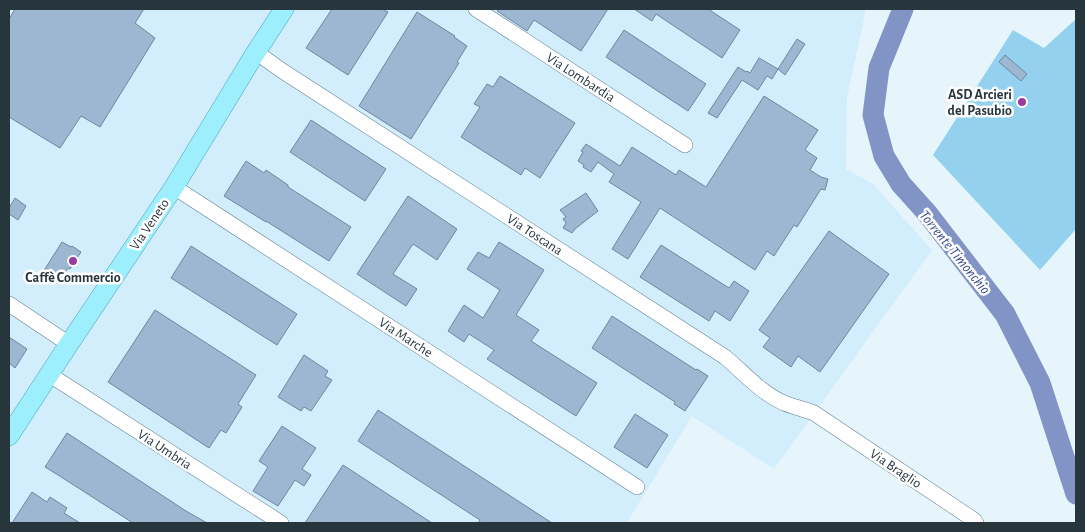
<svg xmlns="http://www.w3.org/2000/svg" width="1085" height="532" font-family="'Alegreya Sans',sans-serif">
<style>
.built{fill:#d2edfb}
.green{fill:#94d1ef}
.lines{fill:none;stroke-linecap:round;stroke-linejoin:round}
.river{stroke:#8294c5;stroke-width:21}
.building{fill:#9db6d1;stroke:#6e869f}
.minor-casing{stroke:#5d7f91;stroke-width:16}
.major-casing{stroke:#49a7b9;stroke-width:20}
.minor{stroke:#fff;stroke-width:15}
.major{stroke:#9deffd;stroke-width:19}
.poi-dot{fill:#9d3aa0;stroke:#fff;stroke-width:2}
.labels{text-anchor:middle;stroke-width:5;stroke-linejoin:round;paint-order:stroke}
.street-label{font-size:14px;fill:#27353d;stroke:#fff}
.poi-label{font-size:14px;font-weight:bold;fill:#27353d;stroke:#fff;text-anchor:end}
.water-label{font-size:15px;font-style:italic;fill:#3a4d8c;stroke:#fff}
</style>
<rect width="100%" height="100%" fill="#e6f5fc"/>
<!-- built -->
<polygon class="built" points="9,9 866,9 847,98 846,169 873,184 932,250 774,469 692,416 628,521 628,523 9,523"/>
<!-- green -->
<polygon class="green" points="1076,19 1076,229 1040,270 933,155 1013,30 1044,48"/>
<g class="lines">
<!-- river -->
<polyline class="river" points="903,9 879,68 873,115 884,156 901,184 927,213 1005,314 1040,383 1076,494"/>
</g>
<!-- building -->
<g class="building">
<polygon points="15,9 144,9 135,23 155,38 100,127 81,116 60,148 9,117 9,19"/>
<polygon points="332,9 382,9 388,12 348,75 306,48"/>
<polygon points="499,9 608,9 581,51 534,20 527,31 497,11"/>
<polygon points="634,9 708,9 740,30 722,58 656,14 652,21"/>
<polygon points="417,12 455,36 454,37 467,46 457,62 459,63 411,139 359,106"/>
<polygon points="624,30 706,84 688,111 606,57"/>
<polygon points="797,39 805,44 785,75 778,69"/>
<polygon points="1005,55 1027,74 1021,81 999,62"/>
<polygon points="759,58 778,69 772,79 767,76 758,90 742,80 717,118 708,113 738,67 746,72 747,71 750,73"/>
<polygon points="500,76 575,123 557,151 556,150 557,151 540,178 525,168 521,175 461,137 480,107 474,104 487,84 493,87"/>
<polygon points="764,96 818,130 805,150 817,158 810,170 821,177 828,179 825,190 821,189 797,227 794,225 774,256 767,251 755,270 660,208 628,259 612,249 641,202 609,182 614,174 598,162 591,172 583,167 584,165 578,161 583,152 581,151 586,144 620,166 632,147 676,175 679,170 706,187"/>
<polygon points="311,120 386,169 365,201 290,152"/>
<polygon points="246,161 264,173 266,170 288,185 288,187 351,227 329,261 266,221 266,222 224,196"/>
<polygon points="586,193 598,211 575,229 572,233 563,228 566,223 563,219 566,217 560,210"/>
<polygon points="408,196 457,229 437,260 413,244 393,274 417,289 406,306 357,274"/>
<polygon points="15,198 26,206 18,220 9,214 9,208"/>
<polygon points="829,231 889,274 820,372 798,356 791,367 763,347 770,338 759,330"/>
<polygon points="62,242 71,247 72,246 81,252 70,269 68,268 59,282 43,272"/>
<polygon points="499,242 544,270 516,315 539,330 531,341 597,383 576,416 487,359 494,350 469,334 464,342 448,331 464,305 483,318 500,290 467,269 478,252 489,258"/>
<polygon points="661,245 729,288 734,281 749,291 730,321 715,311 709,321 640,277"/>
<polygon points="191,246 297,314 277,345 171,278"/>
<polygon points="155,310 256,375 238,404 242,407 226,433 221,430 209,448 108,382"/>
<polygon points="612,316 696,370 697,369 708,376 685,411 674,404 675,402 592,348"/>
<polygon points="9,337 27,349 15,368 9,363"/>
<polygon points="304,355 328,371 325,376 332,380 311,411 304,407 301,411 278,397"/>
<polygon points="378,410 552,523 478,523 480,520 358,441"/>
<polygon points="635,414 668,435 647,468 614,447"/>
<polygon points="282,426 316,448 302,469 311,475 304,486 295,480 278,506 253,491 268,467 259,461"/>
<polygon points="67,433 186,511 207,523 133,523 58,475 45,467"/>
<polygon points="343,465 432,523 305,523"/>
<polygon points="32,492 47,502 50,497 67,508 64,513 80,523 12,523"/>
</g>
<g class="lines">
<defs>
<g id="minor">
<polyline points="476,9 685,145"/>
<path d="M256,52L281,70L725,357C744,373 761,393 784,403C794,407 804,409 814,413L974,520L976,523"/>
<polyline points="174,187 637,487"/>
<polyline points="9,304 69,344"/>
<polyline points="50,375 281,523"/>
</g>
<polyline id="major" points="9,436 69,344 174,187 256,52 284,9"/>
</defs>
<!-- minor casing -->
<use href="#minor" class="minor-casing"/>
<!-- major casing -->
<use href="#major" class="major-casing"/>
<!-- minor -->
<use href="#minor" class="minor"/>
<!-- major -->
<use href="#major" class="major"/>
</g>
<!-- markers -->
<g class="poi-dot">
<circle cx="1022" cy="102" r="5"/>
<circle cx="73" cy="261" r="5"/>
</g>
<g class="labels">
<!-- street labels -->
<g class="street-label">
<text transform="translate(581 77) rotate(33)" y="5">Via Lombardia</text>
<text transform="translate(149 224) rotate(-56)" y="5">Via Veneto</text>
<text transform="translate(535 234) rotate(33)" y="5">Via Toscana</text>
<text transform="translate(406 337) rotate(33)" y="5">Via Marche</text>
<text transform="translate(165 449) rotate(33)" y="5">Via Umbria</text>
<text transform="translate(896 468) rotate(34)" y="5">Via Braglio</text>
</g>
<!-- poi labels -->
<g class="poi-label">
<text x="1012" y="99">ASD Arcieri<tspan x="1012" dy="16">del Pasubio</tspan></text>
<text x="73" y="282" text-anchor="middle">Caffè Commercio</text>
</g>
<!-- water labels -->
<g class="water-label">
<text transform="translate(955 252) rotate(51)" y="5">Torrente Timonchio</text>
</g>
</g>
<!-- border -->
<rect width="1085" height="532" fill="none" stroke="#27353d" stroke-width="20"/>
</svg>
